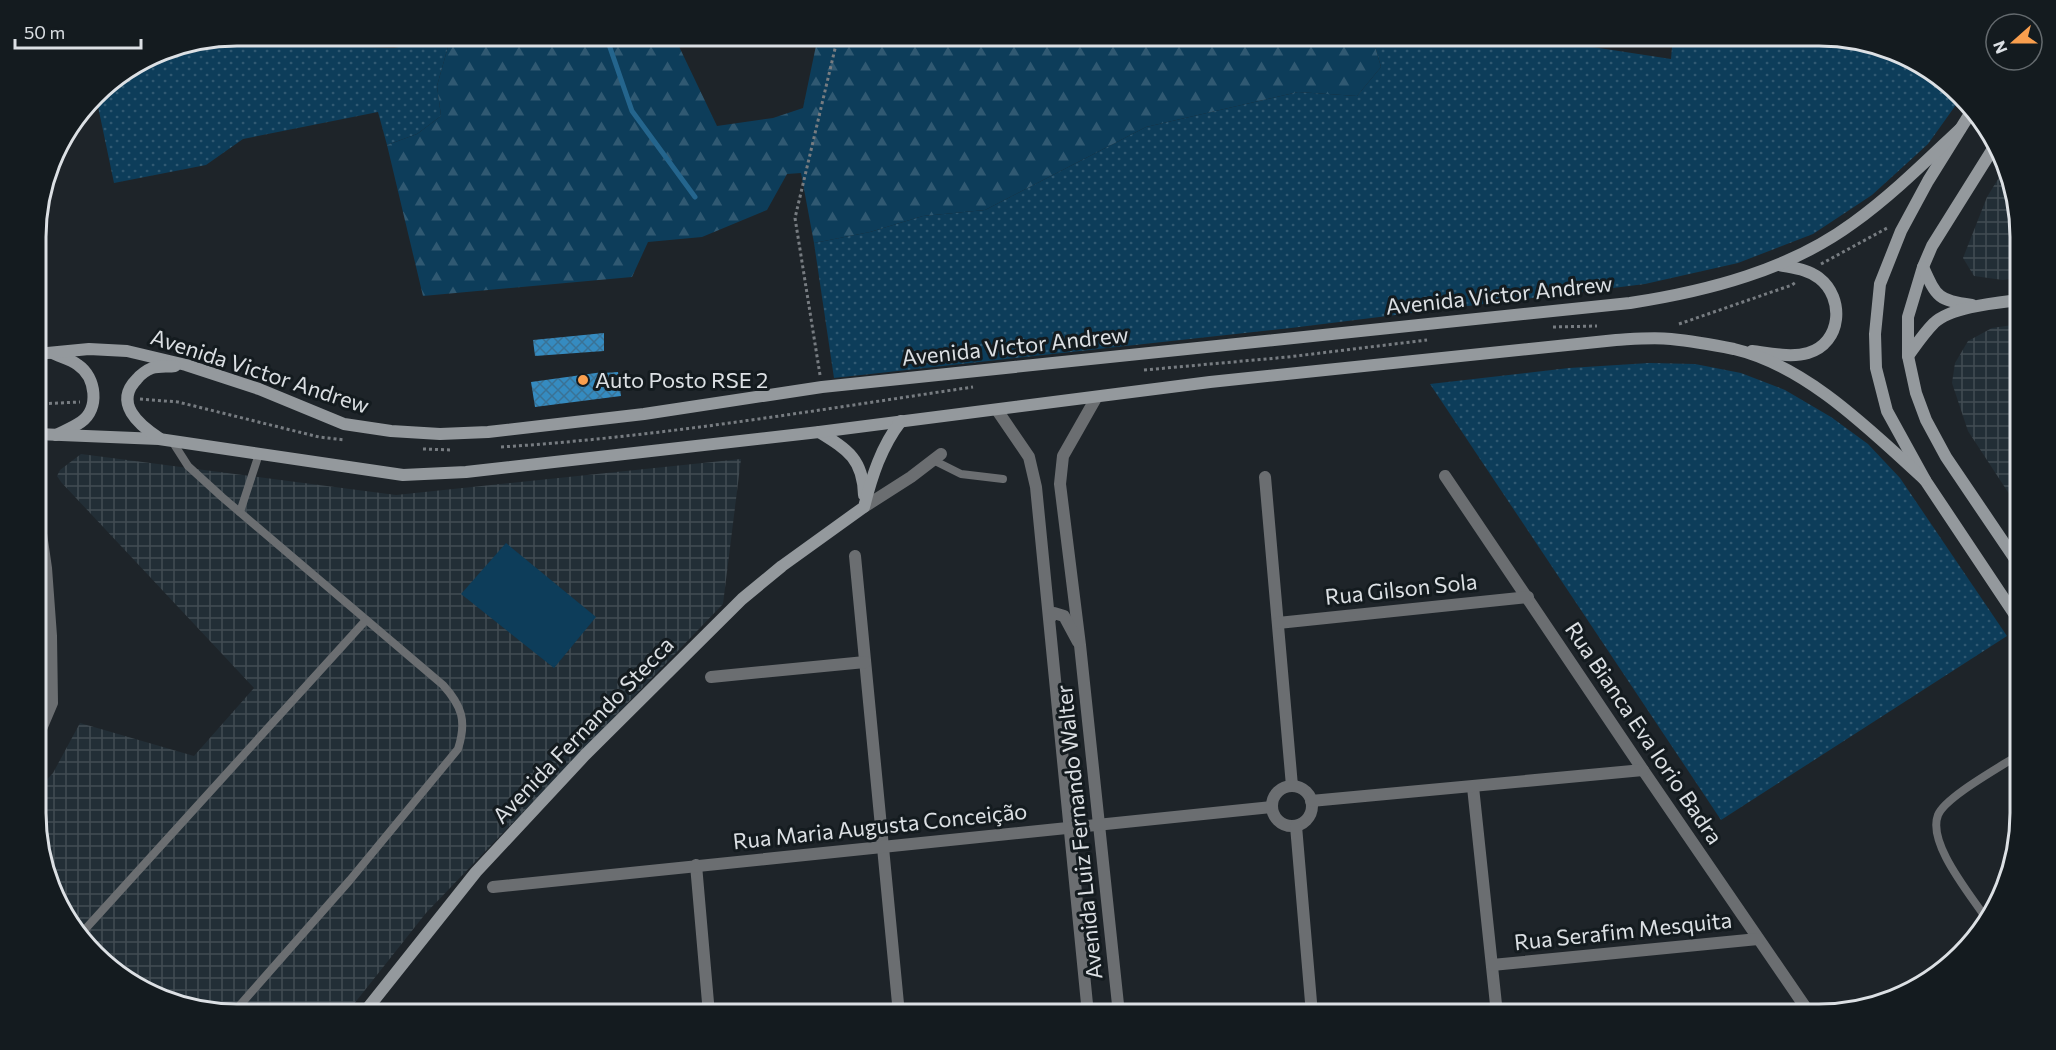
<svg xmlns="http://www.w3.org/2000/svg" width="2056" height="1050" font-family="Commissioner,sans-serif">
<style>
.industrial{fill:url(#industrial-grid)}
.grass{fill:url(#grass-dots)}
.forest{fill:url(#forest-firs)}
.park{fill:#0d3d5a}
.lines{fill:none;stroke-linecap:round;stroke-linejoin:round}
.stream{stroke:#24658d;stroke-width:5}
.building{fill:url(#building-cross-hatch)}
.path{stroke:#777c81;stroke-width:3;stroke-dasharray:3 3;stroke-linecap:butt}
.lane{stroke:#6b6e71;stroke-width:8}
.street{stroke:#6b6e71;stroke-width:12}
.secondary{stroke:#94999d;stroke-width:12}
.poi-dot{fill:#fa9f4e;stroke:#141b1f;stroke-width:2}
.labels{text-anchor:middle;stroke-width:6;stroke-linejoin:round;paint-order:stroke}
.street-label{font-size:22px;fill:#dce0e4;stroke:#141b1f}
.poi-label{font-size:22px;fill:#dce0e4;stroke:#141b1f;text-anchor:start}
.rim{fill:none;stroke:#dce0e4;stroke-width:3}
</style>
<defs>
<pattern id="industrial-grid" width="8" height="8" patternUnits="userSpaceOnUse" patternTransform="scale(1.5)"><rect width="8" height="8" fill="#222e36"/><path d="M0 4h8M4 0v8" fill="none" stroke="#424c53"/></pattern>
<pattern id="grass-dots" width="8" height="8" patternUnits="userSpaceOnUse" patternTransform="scale(1.5)"><rect width="8" height="8" fill="#0d3d5a"/><path d="M2 2h.1M6 6h.1" fill="none" stroke="#305972" stroke-width="1.8" stroke-linecap="round"/></pattern>
<pattern id="forest-firs" width="22" height="20" patternUnits="userSpaceOnUse" patternTransform="scale(1.5)"><rect width="22" height="20" fill="#0d3d5a"/><path d="M5 1l3.5 6h-7zM16 11l3.5 6h-7z" fill="#305972"/></pattern>
<pattern id="building-cross-hatch" width="8" height="8" patternUnits="userSpaceOnUse" patternTransform="scale(1.5)"><rect width="8" height="8" fill="#358bc0"/><path d="M0 0l8 8M0 8l8-8" fill="none" stroke="#3a7295"/></pattern>
</defs>
<rect width="100%" height="100%" fill="#1e2429"/>
<!-- industrial -->
<g class="industrial">
<polygon points="2003,171 2018,212 2018,278 2003,280 1974,276 1963,258 1987,197"/>
<polygon points="2019,324 2019,509 1968,431 1952,383 1955,363 1968,341 1992,328"/>
<polygon points="81,454 396,495 741,459 723,604 426,913 346,1014 238,1014 149,993 78,935 38,839 38,789 53,773 80,723 194,756 254,688 61,482 57,476 60,470"/>
</g>
<!-- grass -->
<g class="grass">
<polygon points="238,36 329,36 340,46 394,48 451,36 437,86 441,116 417,134 387,145 378,112 243,139 206,165 114,183 96,97 105,86 161,51"/>
<polygon points="1372,36 1520,36 1671,59 1673,36 1818,36 1907,57 1958,102 1928,144 1872,195 1813,234 1738,263 1645,284 1291,328 834,378 814,243 870,232 923,216 985,210 1146,127 1298,92 1357,96 1381,67"/>
<polygon points="1649,363 1695,364 1741,373 1785,390 1831,417 1868,444 1900,478 2007,636 1721,820 1430,384 1569,368"/>
</g>
<!-- forest -->
<polygon class="forest" points="451,36 674,36 717,126 773,118 803,108 818,36 1372,36 1381,67 1357,96 1298,92 1146,127 985,210 923,216 870,232 814,243 801,173 787,174 767,210 702,237 648,242 632,277 423,296 387,145 417,134 441,116 437,86"/>
<!-- park -->
<polygon class="park" points="506,543 596,617 554,668 461,594"/>
<g class="lines">
<!-- stream -->
<polyline class="stream" points="606,36 632,111 695,197"/>
</g>
<!-- building -->
<g class="building">
<polygon points="604,333 604,351 535,356 533,340"/>
<polygon points="603,372 603,373 618,372 621,396 535,407 531,382"/>
</g>
<g class="lines">
<!-- path -->
<g class="path">
<polyline points="1821,264 1889,227"/>
<polyline points="1679,324 1792,285 1796,282"/>
<polyline points="1553,327 1597,326"/>
<polyline points="1144,370 1288,357 1427,340"/>
<polyline points="820,375 795,218 838,36"/>
<polyline points="140,399 178,402 319,437 345,440"/>
<polyline points="37,404 80,402"/>
<path d="M501,447C659,437 817,410 973,387"/>
<polyline points="423,449 452,450"/>
</g>
<!-- lane -->
<g class="lane">
<path d="M172,441L188,466L222,497L443,685C462,706 467,721 458,749L350,880L233,1013"/>
<polyline points="935,461 961,474 1003,479"/>
<polyline points="240,512 259,454"/>
<path d="M1985,917C1970,894 1927,843 1938,815C1945,797 2002,766 2020,754"/>
<polyline points="79,936 366,620"/>
</g>
<!-- street -->
<g class="street">
<polyline points="1096,398 1063,456 1060,484 1080,645 1119,1014"/>
<polyline points="997,410 1029,457 1036,487 1088,1014"/>
<polyline points="1445,476 1643,770 1810,1014"/>
<polyline points="1265,477 1292,786"/>
<polyline points="37,506 46,568 51,636 52,703 38,736"/>
<polyline points="864,507 911,477 941,454"/>
<polyline points="855,556 899,1014"/>
<polyline points="1050,618 1054,613 1064,616 1078,642"/>
<polyline points="1278,623 1528,597"/>
<polyline points="711,677 865,662"/>
<circle cx="1292" cy="806" r="20"/>
<polyline points="1473,787 1497,1014"/>
<polyline points="1311,801 1643,770"/>
<polyline points="1296,826 1312,1014"/>
<polyline points="696,865 709,1014"/>
<polyline points="493,887 1272,807"/>
<polyline points="1492,965 1758,939"/>
</g>
<!-- secondary -->
<g class="secondary">
<polyline points="1971,112 1928,181 1901,231 1880,284 1875,334 1876,368 1887,411 1925,480 2019,621"/>
<polyline points="1994,147 1932,246 1923,267 1908,317 1908,356 1916,393 1926,420 1946,457 2019,565"/>
<path d="M1923,267C1937,298 1938,300 1972,305"/>
<path d="M1752,351C1769,353 1791,358 1808,353C1842,343 1845,298 1819,278C1808,269 1793,268 1779,265"/>
<path d="M52,353C60,357 71,359 78,365C96,377 100,409 81,422C74,427 64,431 56,435"/>
<path d="M37,354L89,349L127,351L186,365L259,389L344,424L391,431L440,434L488,432L644,414L822,387L1630,303C1708,291 1789,270 1853,223C1892,195 1926,161 1960,129"/>
<path d="M1908,356C1916,345 1924,333 1934,323C1951,307 1995,303 2019,300"/>
<path d="M819,432C848,450 863,459 864,495"/>
<path d="M37,434L159,439L403,475L466,472L819,432L1210,382L1616,340C1634,339 1653,337 1671,339C1692,341 1714,345 1734,349C1807,366 1871,431 1925,480"/>
<path d="M159,438C139,425 113,403 137,379C140,375 147,370 152,368C159,366 168,367 175,366"/>
<path d="M363,1014L476,872L585,755L742,599L782,566L864,507C872,476 881,447 901,421"/>
</g>
</g>
<!-- markers -->
<circle class="poi-dot" cx="583" cy="380" r="6"/>
<g class="labels">
<!-- street labels -->
<g class="street-label">
<text transform="translate(1499 295) rotate(-6)" y="8">Avenida Victor Andrew</text>
<text transform="translate(1015 346) rotate(-6)" y="8">Avenida Victor Andrew</text>
<text transform="translate(260 371) rotate(18)" y="8">Avenida Victor Andrew</text>
<text transform="translate(1401 589) rotate(-6)" y="8">Rua Gilson Sola</text>
<text transform="translate(583 730) rotate(-46)" y="8">Avenida Fernando Stecca</text>
<text transform="translate(1644 733) rotate(56)" y="8">Rua Bianca Eva Iorio Badra</text>
<text transform="translate(880 826) rotate(-6)" y="8">Rua Maria Augusta Conceição</text>
<text transform="translate(1079 832) rotate(-96)" y="8">Avenida Luiz Fernando Walter</text>
<text transform="translate(1623 931) rotate(-6)" y="8">Rua Serafim Mesquita</text>
</g>
<!-- poi labels -->
<g class="poi-label">
<text x="595" y="388">Auto Posto RSE 2</text>
</g>
</g>
<!-- crop -->
<path d="M0 0H2056V1050H0ZM237 46H1819A191 191 0 0 1 2010 237V813A191 191 0 0 1 1819 1004H237A191 191 0 0 1 46 813V237A191 191 0 0 1 237 46Z" fill="#141b1f" fill-rule="evenodd"/>
<path class="rim" d="M237 46H1819A191 191 0 0 1 2010 237V813A191 191 0 0 1 1819 1004H237A191 191 0 0 1 46 813V237A191 191 0 0 1 237 46Z"/>
<!-- north arrow -->
<g transform="translate(2014 42) rotate(249)"><circle r="28" fill="#141b1f" stroke="#646a6e" stroke-width="1.5"/>
<path d="M0-4.5L10 22L0 15L-10 22Z" fill="#fa9f4e"/>
<text y="-9" font-size="16" font-weight="bold" text-anchor="middle" fill="#dce0e4">N</text>
</g>
<!-- scale -->
<path d="M15 39v9h126v-9" fill="none" stroke="#dce0e4" stroke-width="3"/>
<text x="24" y="39" font-size="18" fill="#dce0e4" stroke="#141b1f" stroke-width="4.5" paint-order="stroke">50 m</text>
</svg>
